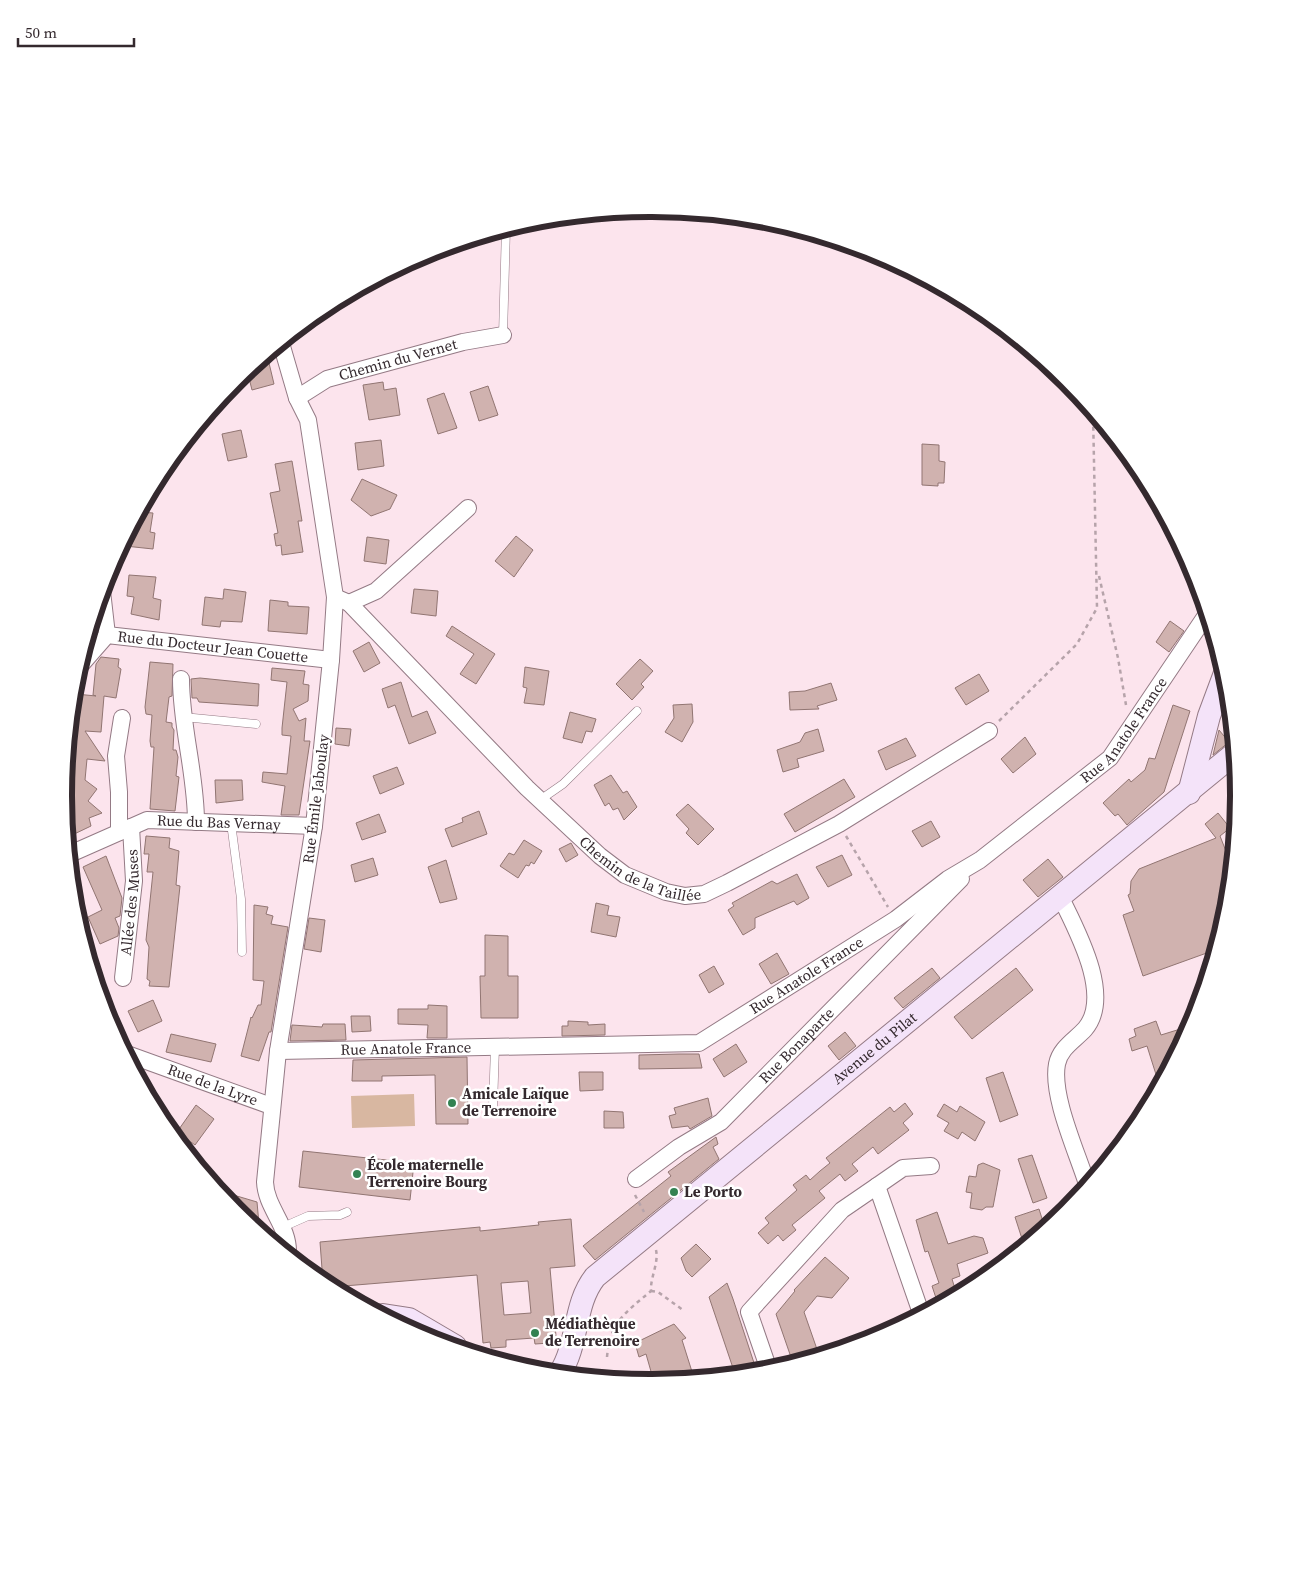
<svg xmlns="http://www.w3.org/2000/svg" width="1302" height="1590" font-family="'Source Serif 4',serif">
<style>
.green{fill:#d8b7a1}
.building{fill:#d0b2af;stroke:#917572;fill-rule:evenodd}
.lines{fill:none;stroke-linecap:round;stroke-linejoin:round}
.lane-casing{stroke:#947a85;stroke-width:9}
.street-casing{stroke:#947a85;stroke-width:18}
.secondary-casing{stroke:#947a85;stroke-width:24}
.path{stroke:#b6a3aa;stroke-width:2.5;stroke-dasharray:4 4;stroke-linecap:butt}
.lane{stroke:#fff;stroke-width:8}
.street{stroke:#fff;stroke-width:16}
.secondary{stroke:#f4e3f9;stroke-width:22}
.poi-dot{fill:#338252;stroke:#fff;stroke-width:2}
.labels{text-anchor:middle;stroke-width:5;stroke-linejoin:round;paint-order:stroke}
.street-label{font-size:15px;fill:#34292e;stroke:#fff}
.poi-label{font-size:15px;font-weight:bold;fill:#34292e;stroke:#fff;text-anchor:start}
.rim{fill:none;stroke:#34292e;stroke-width:6}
</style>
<rect width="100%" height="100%" fill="#fce4ed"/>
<!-- green -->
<polygon class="green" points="414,1094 415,1126 352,1128 351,1096"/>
<!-- building -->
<g class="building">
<polygon points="269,363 274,384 252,390 247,370"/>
<polygon points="383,382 384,390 396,388 400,415 369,420 363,385"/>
<polygon points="488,386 498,415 479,421 470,392"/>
<polygon points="444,393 457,428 438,434 427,399"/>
<polygon points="241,430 247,457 228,461 222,434"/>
<polygon points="381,440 384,466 358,470 355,443"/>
<polygon points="922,444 939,445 939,461 945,462 944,483 938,483 938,486 922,485"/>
<polygon points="292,461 302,521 298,521 303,552 282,555 281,545 276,546 274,534 278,533 270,493 280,491 275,464"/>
<polygon points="362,479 397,495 390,509 371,516 351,500"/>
<polygon points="140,512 153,513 150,532 155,533 153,549 125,546 126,538"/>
<polygon points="516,536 533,550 514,577 495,561"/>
<polygon points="367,537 389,540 386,564 364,561"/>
<polygon points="129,575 156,577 153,598 161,600 159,620 131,614 134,597 127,596"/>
<polygon points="224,589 246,592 242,622 221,621 220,627 202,625 205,597 223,599"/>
<polygon points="414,589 438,591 436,616 411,613"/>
<polygon points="270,600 288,602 288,606 309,607 307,634 268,631"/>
<polygon points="1170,621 1184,631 1169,652 1156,642"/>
<polygon points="452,626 495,654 476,684 460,674 474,654 446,636"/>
<polygon points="369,642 380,663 364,672 353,651"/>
<polygon points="101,657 119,659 118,667 121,669 116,698 104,696 101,732 85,731 105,761 87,759 85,780 97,789 88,801 102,813 89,818 91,826 68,837 64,795 74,700 76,694 96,696 93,695 96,664"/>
<polygon points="640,659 653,671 641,684 644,687 632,700 616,684"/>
<polygon points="150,662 173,664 172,696 169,697 166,722 172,723 172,727 174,730 173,750 176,750 178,757 176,776 179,777 175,811 150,809 154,747 151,747 150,741 152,715 146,714 145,707"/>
<polygon points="525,667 549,671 544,705 524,703 527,688 523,687"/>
<polygon points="272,668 305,671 303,684 309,685 308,701 293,709 299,721 306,718 304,741 310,741 299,815 281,815 285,786 262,782 263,772 287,774 291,736 282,735 282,728 287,682 271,680"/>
<polygon points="979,674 989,691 966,705 955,688"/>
<polygon points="200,678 259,684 258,706 199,702 197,698 192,698 191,679"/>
<polygon points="401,682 412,717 427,711 436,733 409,744 395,705 388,708 382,689"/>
<polygon points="831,683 837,700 817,706 819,709 790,710 789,692 805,691"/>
<polygon points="692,704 693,722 682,742 665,732 674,718 673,705"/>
<polygon points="1173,705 1190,711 1164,792 1127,825 1118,814 1115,816 1103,803 1129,779 1131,782 1145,770 1149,758 1155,759"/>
<polygon points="570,712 596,719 592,732 586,731 582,743 563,738"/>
<polygon points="336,728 351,729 349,746 335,744"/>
<polygon points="818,729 824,751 797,759 799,767 783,772 777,750 800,742 805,733"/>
<polygon points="1219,730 1229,742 1213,755"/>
<polygon points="1025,737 1036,754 1013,773 1001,759"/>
<polygon points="906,738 916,756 886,770 878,751"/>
<polygon points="397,767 404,784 380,794 373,776"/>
<polygon points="611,775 623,793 627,791 637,807 624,820 618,808 613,810 609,803 605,806 594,785"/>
<polygon points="844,779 855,797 795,832 784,814"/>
<polygon points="215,780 242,780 243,800 216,803"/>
<polygon points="688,804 714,829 698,845 686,833 689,829 676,815"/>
<polygon points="479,811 487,834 452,847 445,829 463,822 462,818"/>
<polygon points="1218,813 1230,828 1220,836 1231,864 1227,910 1215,950 1143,976 1123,915 1134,911 1128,895 1130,894 1131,881 1139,869 1216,838 1205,824"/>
<polygon points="379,814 386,832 362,840 356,823"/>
<polygon points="931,821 940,837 922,847 912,831"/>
<polygon points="146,836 170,838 169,848 179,851 176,885 180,886 169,987 149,986 150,981 147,979 149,947 146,940 153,872 147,872 149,854 144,854"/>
<polygon points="524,840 542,851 534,864 531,862 529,866 526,865 518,878 500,866 509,853 514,855"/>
<polygon points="571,843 578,855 566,862 559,849"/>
<polygon points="842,855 852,875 828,887 816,867"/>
<polygon points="106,856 122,898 120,916 115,918 119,928 118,936 100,944 88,917 102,910 83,867"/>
<polygon points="373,858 378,875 355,882 351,865"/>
<polygon points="1048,859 1063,877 1038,897 1023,880"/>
<polygon points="446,860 457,899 440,903 428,867"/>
<polygon points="797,874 809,898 797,905 794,901 755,918 755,928 743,935 728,910 734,906 732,903 772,881 777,884"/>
<polygon points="596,903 609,906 607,915 620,917 616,937 591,932"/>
<polygon points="254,905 268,907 266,914 273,916 271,924 288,927 271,1032 269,1032 259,1061 241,1056 251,1017 252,1018 258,1005 261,1005 264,981 253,980"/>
<polygon points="309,918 325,920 321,952 304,949"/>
<polygon points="485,935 508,936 508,976 518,976 518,1018 481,1018 480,976 485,976"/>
<polygon points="777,953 789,974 771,984 759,964"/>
<polygon points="714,966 724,984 709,993 699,975"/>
<polygon points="932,968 940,978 903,1008 894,998"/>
<polygon points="1016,968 1033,990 972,1039 954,1017"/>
<polygon points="153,1000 162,1021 138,1032 128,1011"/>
<polygon points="428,1005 447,1006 447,1038 427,1038 428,1025 398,1024 398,1009 428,1009"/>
<polygon points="351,1016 370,1016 371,1031 352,1032"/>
<polygon points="568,1021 588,1022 588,1025 605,1024 605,1035 562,1036 562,1026 568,1026"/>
<polygon points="1156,1021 1161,1035 1190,1026 1159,1084 1147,1046 1132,1051 1129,1039 1136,1036 1134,1029"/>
<polygon points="323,1024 345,1024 346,1040 290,1041 292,1025 322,1027"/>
<polygon points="845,1032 856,1046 839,1060 828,1046"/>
<polygon points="171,1034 216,1044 211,1062 166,1052"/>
<polygon points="736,1044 747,1062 724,1077 713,1059"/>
<polygon points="679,1054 699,1054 702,1068 639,1069 639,1055"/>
<polygon points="467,1057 468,1124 436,1124 435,1075 382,1076 382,1081 352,1081 353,1060"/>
<polygon points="579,1072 603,1072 603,1090 580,1091"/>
<polygon points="1003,1072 1018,1115 1000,1122 986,1078"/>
<polygon points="708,1098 712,1116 690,1129 688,1126 672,1128 669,1116 676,1114 674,1108"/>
<polygon points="905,1103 913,1114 903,1123 909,1130 878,1154 873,1147 852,1164 858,1171 845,1181 840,1174 819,1191 825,1198 792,1225 796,1230 783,1241 778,1235 768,1244 758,1233 769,1223 765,1218 797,1190 793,1185 806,1175 810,1180 820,1171 830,1163 826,1158 890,1107 894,1112"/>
<polygon points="944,1104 957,1112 960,1106 985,1122 975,1141 962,1132 958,1139 944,1131 949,1123 937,1116"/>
<polygon points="196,1105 214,1119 195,1145 177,1132"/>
<polygon points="604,1111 623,1112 624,1128 604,1128"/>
<polygon points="716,1137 718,1144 713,1147 719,1159 595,1260 583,1246 671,1176 668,1172"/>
<polygon points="303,1151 414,1163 410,1200 299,1187"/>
<polygon points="1032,1155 1047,1198 1033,1203 1018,1159"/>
<polygon points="983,1163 1000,1170 993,1207 986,1207 982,1210 970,1208 972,1193 966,1192 969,1176 976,1177 978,1165"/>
<polygon points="220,1191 257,1202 259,1224 249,1221 236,1210"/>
<polygon points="1039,1209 1045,1228 1024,1245 1015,1217"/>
<polygon points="937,1212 948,1244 974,1236 983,1238 988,1253 957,1264 960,1276 952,1279 956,1292 936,1298 932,1286 939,1283 928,1251 925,1252 916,1220"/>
<path d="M571,1219L575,1266L550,1268L556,1336H549L550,1343L535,1344L534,1338L506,1340V1347L491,1348L490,1342L483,1343L477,1275L332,1287L323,1282L320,1242L480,1227V1231L539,1225L538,1222ZM528,1281L531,1313L504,1315L501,1283Z"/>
<polygon points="696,1244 711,1259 692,1277 686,1271 681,1258"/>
<polygon points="825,1257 849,1278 832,1298 817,1296 804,1312 819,1355 793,1363 776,1314 795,1291 794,1290"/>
<polygon points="727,1283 733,1299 757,1372 735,1374 709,1297"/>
<polygon points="674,1324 686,1338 682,1340 694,1378 654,1382 646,1354 639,1357 635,1343"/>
</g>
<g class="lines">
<defs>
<g id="lane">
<polyline points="503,335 506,228"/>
<polyline points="183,717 256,724"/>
<polyline points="540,800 563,784 637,711"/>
<polyline points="231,823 241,899 242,952"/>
<polyline points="493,1106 495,1047"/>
<polyline points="283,1227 308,1216 340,1215 347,1212"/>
</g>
<g id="street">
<path d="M281,343L297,398L308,420L335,597L331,660L314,826L278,1051L265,1182C266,1208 289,1226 288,1253"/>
<path id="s1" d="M297,398L327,379L463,342L503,335"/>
<polyline points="102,591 107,635"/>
<path id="s2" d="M335,597L349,603L527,788L600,856L625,875L666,892L685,896L704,894L727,883L839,824L989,731"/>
<polyline points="349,603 376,591 468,508"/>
<path id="s3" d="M79,667L107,635L331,660"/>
<path d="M181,679C181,727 196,774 196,822"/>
<polyline points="119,832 119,792 116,756 122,718"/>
<path id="s4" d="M70,854L147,820L314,826"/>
<polyline points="74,898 74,901"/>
<path d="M1061,898C1077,931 1113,996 1085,1029C1075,1040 1060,1048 1057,1064C1051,1096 1077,1152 1087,1184"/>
<path id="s5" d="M123,978L134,881L131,827"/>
<path id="s6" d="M278,1051L699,1043L896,919L948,879L980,860L1110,758L1207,614"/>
<path id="s7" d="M127,1054L271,1106"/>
<path id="s8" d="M636,1179L679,1147L721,1122L961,879"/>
<polyline points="877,1186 903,1168 931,1166"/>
<polyline points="769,1370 749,1312 842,1210 877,1186 921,1313"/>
</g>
<g id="secondary">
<polyline points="1189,793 1209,716 1225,673"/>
<polyline points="383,1315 409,1319 455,1346"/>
<path id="s9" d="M560,1373C579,1343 573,1305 595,1277L1234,754"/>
</g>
</defs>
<!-- lane casing -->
<use href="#lane" class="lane-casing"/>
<!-- street casing -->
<use href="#street" class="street-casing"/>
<!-- secondary casing -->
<use href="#secondary" class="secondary-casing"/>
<!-- path -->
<g class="path">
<polyline points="1099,576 1118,658 1126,705"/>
<polyline points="999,721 1077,644 1097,608 1093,413"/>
<polyline points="846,836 888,907"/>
<polyline points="635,1195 644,1212"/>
<polyline points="651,1291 658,1292 683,1310"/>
<path d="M607,1357C610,1322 626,1312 651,1291C650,1278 659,1263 656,1250"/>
</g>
<!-- lane -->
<use href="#lane" class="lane"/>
<!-- street -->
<use href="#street" class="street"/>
<!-- secondary -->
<use href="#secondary" class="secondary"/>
</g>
<!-- markers -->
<g class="poi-dot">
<circle cx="452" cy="1103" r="5"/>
<circle cx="357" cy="1174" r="5"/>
<circle cx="674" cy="1192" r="5"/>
<circle cx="535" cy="1333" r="5"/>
</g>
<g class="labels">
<!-- street labels -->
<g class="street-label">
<text dy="5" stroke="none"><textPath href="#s1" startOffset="109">Chemin du Vernet</textPath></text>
<text dy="5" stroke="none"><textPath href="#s3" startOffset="149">Rue du Docteur Jean Couette</textPath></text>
<text dy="5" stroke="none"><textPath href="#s6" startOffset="952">Rue Anatole France</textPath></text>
<text transform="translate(316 799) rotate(-83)" y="5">Rue Émile Jaboulay</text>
<text dy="5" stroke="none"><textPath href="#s4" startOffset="156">Rue du Bas Vernay</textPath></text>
<text dy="5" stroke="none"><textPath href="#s2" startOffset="415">Chemin de la Taillée</textPath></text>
<text dy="5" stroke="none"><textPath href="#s5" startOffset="76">Allée des Muses</textPath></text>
<text dy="5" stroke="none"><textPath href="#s6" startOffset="548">Rue Anatole France</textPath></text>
<text dy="5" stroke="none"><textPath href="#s8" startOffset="210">Rue Bonaparte</textPath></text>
<text dy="5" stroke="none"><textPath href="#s6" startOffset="128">Rue Anatole France</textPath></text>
<text dy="5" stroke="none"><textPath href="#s9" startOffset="464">Avenue du Pilat</textPath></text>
<text dy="5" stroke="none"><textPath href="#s7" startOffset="91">Rue de la Lyre</textPath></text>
</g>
<!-- poi labels -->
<g class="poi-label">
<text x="462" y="1099">Amicale Laïque<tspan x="462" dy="17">de Terrenoire</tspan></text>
<text x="367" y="1170">École maternelle<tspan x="367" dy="17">Terrenoire Bourg</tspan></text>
<text x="684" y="1197">Le Porto</text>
<text x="545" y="1329">Médiathèque<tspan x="545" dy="17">de Terrenoire</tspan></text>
</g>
</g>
<!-- crop -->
<path d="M0 0H1302V1590H0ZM650 217H652A578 578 0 0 1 1230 795V796A578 578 0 0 1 652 1374H650A578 578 0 0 1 72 796V795A578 578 0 0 1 650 217Z" fill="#fff" fill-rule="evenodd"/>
<path class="rim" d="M650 217H652A578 578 0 0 1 1230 795V796A578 578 0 0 1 652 1374H650A578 578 0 0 1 72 796V795A578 578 0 0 1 650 217Z"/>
<!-- scale -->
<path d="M18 38v8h116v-8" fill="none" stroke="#34292e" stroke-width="2.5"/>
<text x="25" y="38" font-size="15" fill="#34292e" stroke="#ffffff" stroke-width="4" paint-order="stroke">50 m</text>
</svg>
